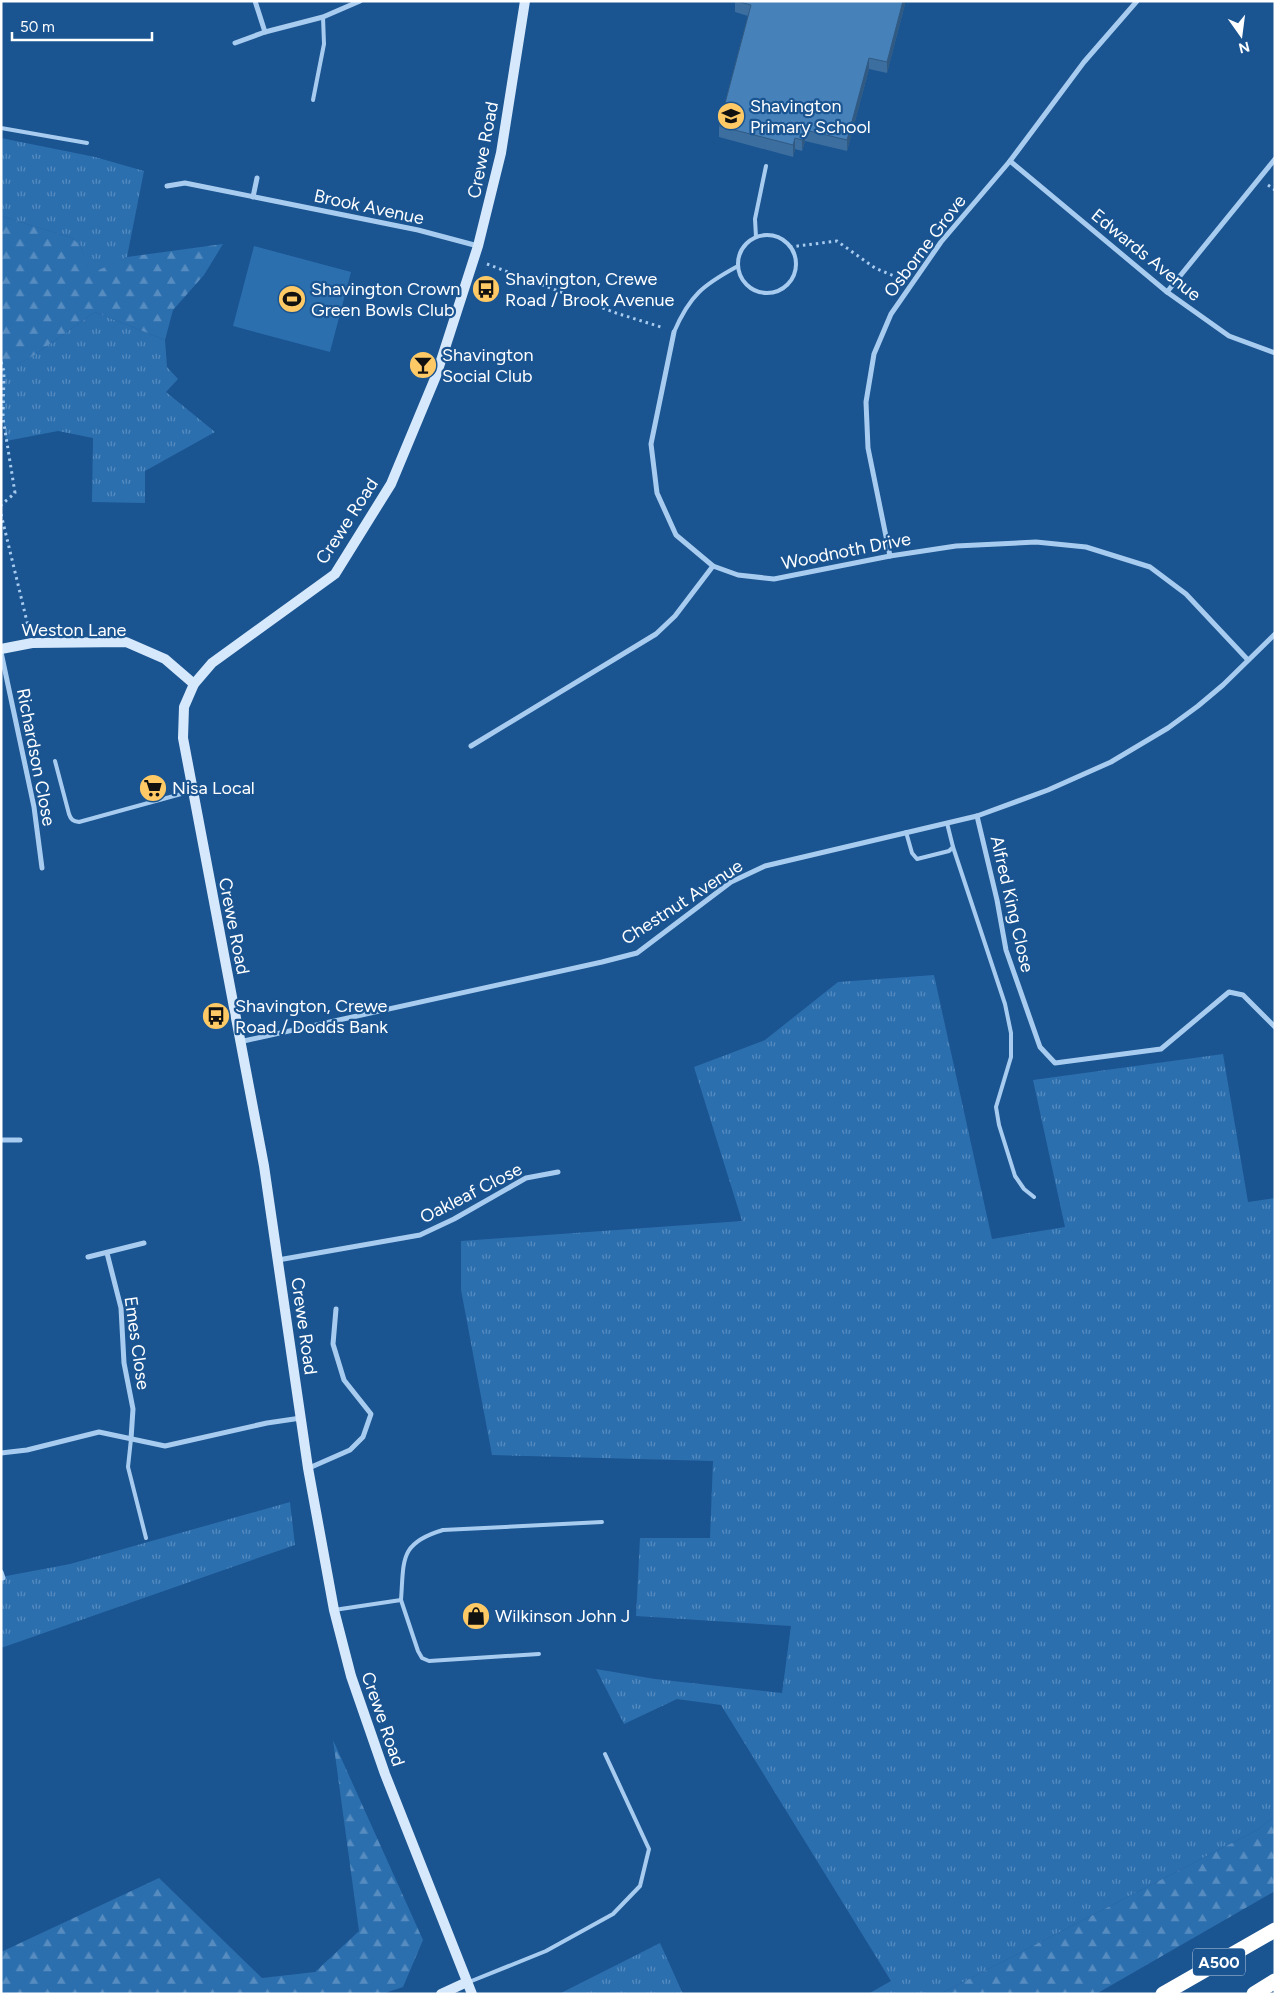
<svg xmlns="http://www.w3.org/2000/svg" width="1276" height="1995" font-family="Figtree,sans-serif">
<style>
.grass{fill:url(#grass-tufts)}
.forest{fill:url(#forest-firs)}
.garden{fill:#2c6faf}
.lines{fill:none;stroke-linecap:round;stroke-linejoin:round}
.path{stroke:#a8ccef;stroke-width:3;stroke-dasharray:2.5 4;stroke-linecap:butt}
.lane{stroke:#a8ccef;stroke-width:4}
.street{stroke:#a8ccef;stroke-width:5}
.secondary{stroke:#d6e8fb;stroke-width:10}
.highway{stroke:#fff;stroke-width:15}
.wall{fill:#3c6fa0}
.shaded-wall{fill:#315a82}
.building{fill:#4681ba;stroke:#315a82}
.labels{text-anchor:middle;stroke-width:4.5;stroke-linejoin:round;paint-order:stroke}
.shield{fill:#1a5491;stroke:#baccde;stroke-width:1}
.shield-label{font-size:16px;font-weight:bold;fill:#fff}
.poi-label{font-size:18px;fill:#fff;stroke:#1a5491;text-anchor:start}
.street-label{font-size:18px;fill:#fff;stroke:#1a5491}
</style>
<defs>
<pattern id="grass-tufts" width="24" height="20" patternUnits="userSpaceOnUse" patternTransform="scale(1.25)"><rect width="24" height="20" fill="#2c6faf"/><path d="M3 7l-1-3M5 7V3M7 7l1-3M15 17l-1-3M17 17v-4M19 17l1-3" fill="none" stroke="#568cbf"/></pattern>
<pattern id="forest-firs" width="22" height="20" patternUnits="userSpaceOnUse" patternTransform="scale(1.25)"><rect width="22" height="20" fill="#2c6faf"/><path d="M5 1l3.5 6h-7zM16 11l3.5 6h-7z" fill="#568cbf"/></pattern>
</defs>
<rect width="100%" height="100%" fill="#1a5491"/>
<!-- grass -->
<g class="grass">
<polygon points="1,138 95,157 144,171 127,257 90,275 80,245 72,238 1,216"/>
<polygon points="95,312 165,340 167,367 178,379 166,392 215,432 145,471 145,503 92,502 93,438 58,431 6,441 3,418 1,418 1,384 4,384 4,371 33,356"/>
<polygon points="934,975 992,1239 1065,1227 1033,1080 1223,1054 1248,1202 1275,1198 1275,1816 1257,1830 940,1994 868,1994 891,1981 721,1705 677,1699 624,1724 596,1669 655,1679 782,1693 791,1626 636,1616 640,1538 710,1538 713,1461 492,1455 461,1290 461,1241 742,1221 694,1067 765,1040 838,982"/>
<polygon points="290,1502 295,1545 1,1648 1,1577 70,1564"/>
<polygon points="660,1943 683,1994 559,1994"/>
</g>
<!-- forest -->
<g class="forest">
<polygon points="1,216 72,238 80,245 90,274 127,257 223,244 204,275 173,310 165,340 95,312 33,356 5,371 4,385 1,384"/>
<polygon points="333,1740 423,1940 403,1987 382,1994 1,1994 1,1952 159,1878 262,1978 315,1972 359,1931"/>
<polygon points="1275,1816 1275,1891 1096,1994 940,1994 1257,1830"/>
</g>
<!-- garden -->
<polygon class="garden" points="254,246 351,272 330,352 233,326"/>
<g class="lines">
<!-- path -->
<g class="path">
<polyline points="1268,185 1275,190"/>
<polyline points="790,247 837,241 875,268 901,279"/>
<polyline points="487,264 616,313 664,328"/>
<polyline points="1,362 4,371 3,418 15,493 1,505"/>
<polyline points="1,514 29,630"/>
</g>
<!-- lane -->
<g class="lane">
<polyline points="313,100 324,44 323,17"/>
<polyline points="1,128 87,143"/>
<circle cx="767" cy="264" r="29"/>
<polyline points="756,237 755,219 766,166"/>
<path d="M674,332C690,295 703,285 738,266"/>
<path d="M55,761L69,814C71,820 73,821 79,822L192,791"/>
<polyline points="906,832 912,853 917,859 949,851 953,847 947,823"/>
<polyline points="953,847 1005,1004 1011,1033 1011,1057 996,1107 999,1125 1015,1176 1024,1189 1034,1197"/>
<polyline points="131,1439 128,1467 146,1538"/>
<polyline points="401,1600 418,1651 422,1658 429,1661 539,1654"/>
<path d="M334,1610L401,1600C404,1560 399,1543 443,1530L602,1522"/>
<polyline points="469,1982 546,1951 613,1914 640,1886 649,1849 605,1754"/>
</g>
<!-- street -->
<g class="street">
<polyline points="255,1 265,32"/>
<polyline points="235,43 265,32 323,17 360,1"/>
<polyline points="1010,161 1167,292 1229,336 1275,353"/>
<polyline points="167,186 185,183 418,230 478,246"/>
<polyline points="253,197 257,178"/>
<polyline points="1167,292 1275,159"/>
<polyline points="674,332 651,444 657,493 676,535 713,566"/>
<polyline points="890,556 868,448 866,402 874,354 891,314 941,242 1010,161 1084,62 1137,1"/>
<polyline points="1,652 34,807 42,868"/>
<polyline points="471,746 656,634 675,616 713,566 738,575 774,579 890,556 956,546 1036,542 1086,547 1150,567 1186,594 1248,660"/>
<polyline points="977,816 997,900 1006,950 1040,1047 1055,1063 1161,1049 1229,992 1243,995 1275,1027"/>
<polyline points="239,1042 602,962 637,953 731,882 765,866 977,816 1048,790 1111,762 1168,728 1198,706 1223,685 1275,634"/>
<polyline points="1,1140 20,1140"/>
<polyline points="107,1253 121,1308 124,1363 133,1409 131,1439"/>
<polyline points="88,1257 144,1243"/>
<polyline points="278,1260 420,1235 454,1219 526,1178 558,1172"/>
<polyline points="1,1453 27,1450 99,1432 165,1446 267,1423 301,1418"/>
<polyline points="309,1468 350,1450 363,1437 371,1414 344,1380 333,1344 336,1309"/>
<polyline points="1,1572 3,1578"/>
</g>
<!-- secondary -->
<g class="secondary">
<polyline points="1,649 32,643 126,642 165,659 194,684"/>
<polyline points="441,1994 467,1982"/>
<polyline points="472,1994 385,1774 351,1676 334,1610 308,1468 264,1166 183,738 184,707 194,684 212,663 335,574 391,484 436,376 478,246 501,153 525,1"/>
</g>
<!-- highway -->
<g class="highway">
<polyline points="1163,1994 1275,1930"/>
<polyline points="1254,1994 1275,1981"/>
</g>
</g>
<!-- wall -->
<polygon class="wall" points="735,1 905,1 905,4 887,73 869,69 847,151 805,141 802,151 795,149 793,157 719,137 719,126 748,16 735,12"/>
<!-- shaded-wall -->
<g class="shaded-wall">
<polygon points="903,1 905,1 905,4 887,73 887,62"/>
<polygon points="869,58 869,69 847,151 847,140"/>
<polygon points="805,130 805,141 802,151 802,140"/>
<polygon points="795,138 795,149 793,157 793,145"/>
</g>
<!-- building -->
<polygon class="building" points="736,1 903,1 887,62 869,58 847,140 805,130 802,140 795,138 793,145 719,126 751,5"/>
<!-- icons -->
<defs>
<symbol id="school-disc" viewBox="-11 -11 22 22"><circle r="9.5" fill="#ffca66" stroke="#1a5491"/><path d="M0-5L7-2L0 1L-7-2ZM-4 1L0 2.5L4 1V4Q0 6-4 4Z" fill="#111"/></symbol>
<symbol id="bus-disc" viewBox="-11 -11 22 22"><circle r="9.5" fill="#ffca66" stroke="#1a5491"/><path d="M-5-6H5V4H4V6H2V4H-2V6H-4V4H-5ZM-3.5-4V0h7V-4ZM-3.5 1.2v1.5H-2V1.2ZM2 1.2v1.5H3.5V1.2Z" fill="#111"/></symbol>
<symbol id="stadium-disc" viewBox="-11 -11 22 22"><circle r="9.5" fill="#ffca66" stroke="#1a5491"/><path d="M0-5a6.5 5 0 1 0 0 10a6.5 5 0 1 0 0-10ZM-3.5-1.8h7v3.6h-7Z" fill="#111"/></symbol>
<symbol id="bar-disc" viewBox="-11 -11 22 22"><circle r="9.5" fill="#ffca66" stroke="#1a5491"/><path d="M-6-5H6L.8 .8V4.5H3.5V6h-7V4.5H-.8V.8Z" fill="#111"/></symbol>
<symbol id="supermarket-disc" viewBox="-11 -11 22 22"><circle r="9.5" fill="#ffca66" stroke="#1a5491"/><path d="M-6-5.5h2.5l.6 2H6L4.5 2H-2.5L-4.4-4H-6ZM-1.5 3.2a1.3 1.3 0 1 0 .1 0ZM3 3.2a1.3 1.3 0 1 0 .1 0Z" fill="#111"/></symbol>
<symbol id="shop-disc" viewBox="-11 -11 22 22"><circle r="9.5" fill="#ffca66" stroke="#1a5491"/><path d="M-5-2.5h2.3a2.7 3.5 0 0 1 5.4 0H5L5.5 6h-11ZM-1.5-2.5h3a1.5 2.3 0 0 0-3 0Z" fill="#111"/></symbol>
</defs>
<g fill-rule="evenodd">
<use href="#school-disc" x="715" y="100" width="32" height="32"/>
<use href="#bus-disc" x="470" y="273" width="32" height="32"/>
<use href="#stadium-disc" x="276" y="283" width="32" height="32"/>
<use href="#bar-disc" x="407" y="349" width="32" height="32"/>
<use href="#supermarket-disc" x="137" y="772" width="32" height="32"/>
<use href="#bus-disc" x="200" y="1000" width="32" height="32"/>
<use href="#shop-disc" x="460" y="1600" width="32" height="32"/>
</g>
<g class="labels">
<!-- shield labels -->
<rect class="shield" x="1193" y="1948.5" width="52" height="27" rx="4"/>
<g class="shield-label">
<text x="1219" y="1968">A500</text>
</g>
<!-- poi labels -->
<g class="poi-label">
<text x="750" y="112">Shavington<tspan x="750" dy="21">Primary School</tspan></text>
<text x="505" y="285">Shavington, Crewe<tspan x="505" dy="21">Road / Brook Avenue</tspan></text>
<text x="311" y="295">Shavington Crown<tspan x="311" dy="21">Green Bowls Club</tspan></text>
<text x="442" y="361">Shavington<tspan x="442" dy="21">Social Club</tspan></text>
<text x="172" y="794">Nisa Local</text>
<text x="235" y="1012">Shavington, Crewe<tspan x="235" dy="21">Road / Dodds Bank</tspan></text>
<text x="495" y="1622">Wilkinson John J</text>
</g>
<!-- street labels -->
<g class="street-label">
<text transform="translate(483 150) rotate(-79)" y="6">Crewe Road</text>
<text transform="translate(369 207) rotate(12)" y="6">Brook Avenue</text>
<text transform="translate(925 246) rotate(-53)" y="6">Osborne Grove</text>
<text transform="translate(1146 255) rotate(39)" y="6">Edwards Avenue</text>
<text transform="translate(347 521) rotate(-57)" y="6">Crewe Road</text>
<text transform="translate(846 551) rotate(-11)" y="6">Woodnoth Drive</text>
<text x="74" y="636">Weston Lane</text>
<text transform="translate(36 757) rotate(79)" y="6">Richardson Close</text>
<text transform="translate(682 902) rotate(-33)" y="6">Chestnut Avenue</text>
<text transform="translate(1012 904) rotate(77)" y="6">Alfred King Close</text>
<text transform="translate(234 926) rotate(79)" y="6">Crewe Road</text>
<text transform="translate(471 1193) rotate(-27)" y="6">Oakleaf Close</text>
<text transform="translate(304 1326) rotate(82)" y="6">Crewe Road</text>
<text transform="translate(137 1343) rotate(82)" y="6">Emes Close</text>
<text transform="translate(383 1719) rotate(71)" y="6">Crewe Road</text>
</g>
</g>
<!-- border -->
<rect width="1276" height="1995" fill="none" stroke="#ffffff" stroke-width="5"/>
<!-- north arrow -->
<g transform="translate(1241 35) rotate(166)" stroke="#1a5491" stroke-width="4" paint-order="stroke">
<path d="M0-4L9 19L0 12L-9 19Z" fill="#ffffff"/>
<text y="-8" font-size="14" font-weight="bold" text-anchor="middle" fill="#ffffff">N</text>
</g>
<!-- scale -->
<path d="M12 32v8h140v-8" fill="none" stroke="#ffffff" stroke-width="2.5"/>
<text x="20" y="32" font-size="15" fill="#ffffff" stroke="#1a5491" stroke-width="4" paint-order="stroke">50 m</text>
</svg>
